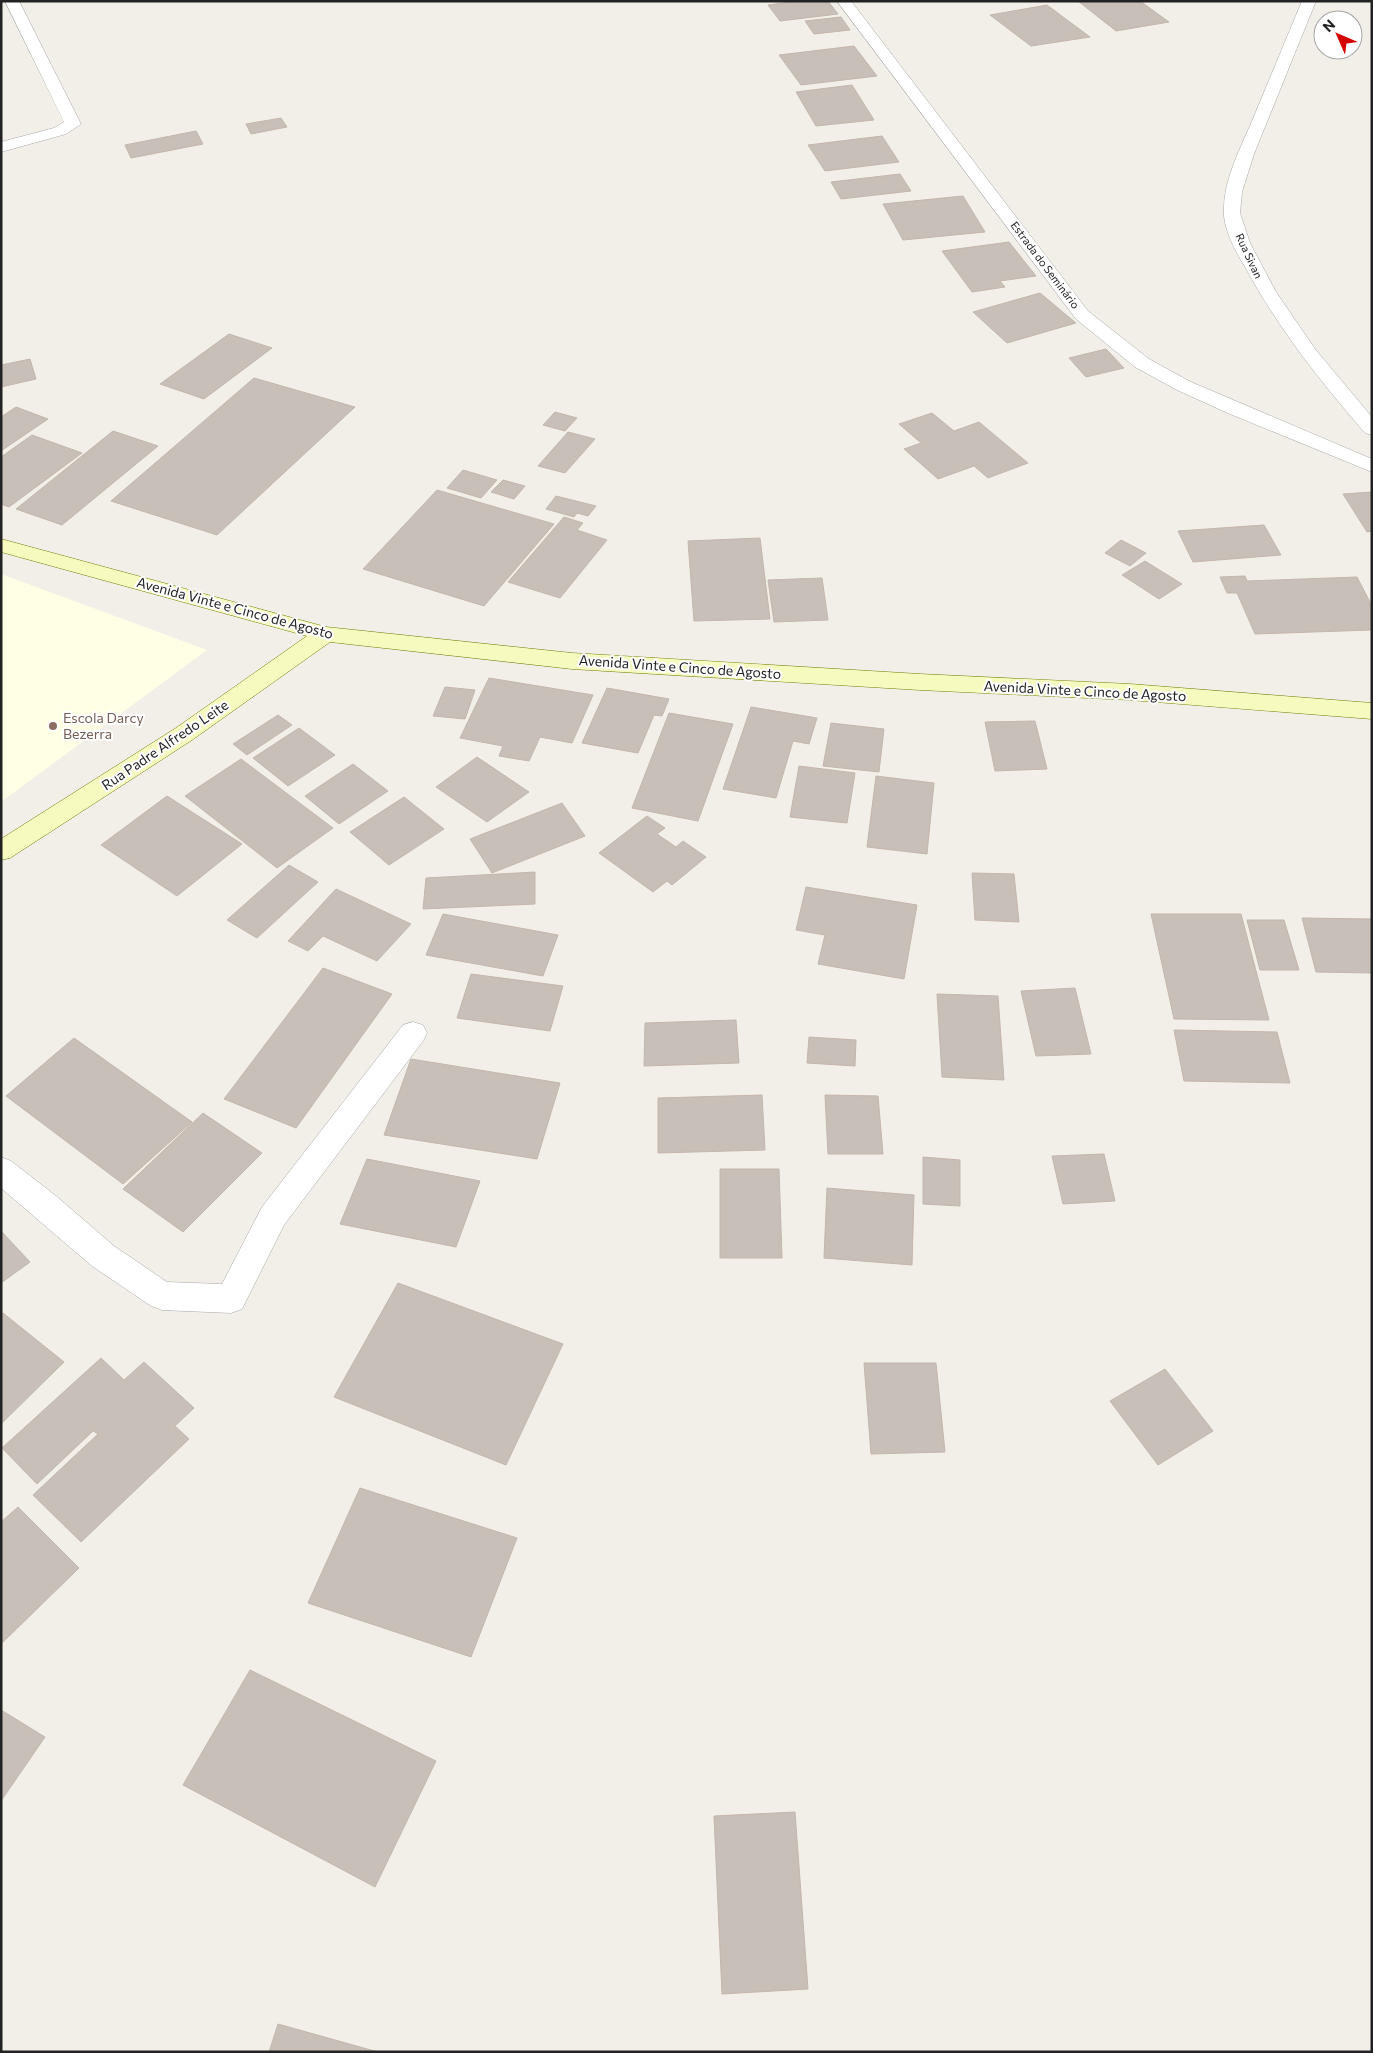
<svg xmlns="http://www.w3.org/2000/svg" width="1373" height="2053" font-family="Commissioner,sans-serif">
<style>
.education{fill:#ffffe5}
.building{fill:#c7bfb8;stroke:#c4b6ab}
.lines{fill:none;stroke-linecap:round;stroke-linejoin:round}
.lane-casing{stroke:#a9a9a9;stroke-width:1}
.street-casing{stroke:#a9a9a9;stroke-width:1}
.secondary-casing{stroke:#707d05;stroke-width:1}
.lane{fill:#fff;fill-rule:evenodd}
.street{fill:#fff;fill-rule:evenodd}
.secondary{fill:#f7fabf;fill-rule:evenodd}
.education-dot{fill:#8d6e63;stroke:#fff;stroke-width:2}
.labels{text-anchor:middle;stroke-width:4;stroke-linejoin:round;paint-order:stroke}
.far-street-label{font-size:11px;fill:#222;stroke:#fff}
.street-label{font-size:14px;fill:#222;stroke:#fff}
.education-label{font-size:14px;fill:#785e54;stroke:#fff;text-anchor:start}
</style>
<rect width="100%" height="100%" fill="#f2efe9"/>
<!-- education -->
<polygon class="education" points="1,574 207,650 1,802"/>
<!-- building -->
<g class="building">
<polygon points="797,1 828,1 838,14 780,21 768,5"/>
<polygon points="1078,1 1140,1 1169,22 1116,31"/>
<polygon points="1047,5 1090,37 1031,46 990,15"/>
<polygon points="841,17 850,30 814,34 805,21"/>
<polygon points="854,46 877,76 801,85 779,55"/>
<polygon points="852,85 874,120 816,126 796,92"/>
<polygon points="281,118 287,127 251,134 246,124"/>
<polygon points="196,131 203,144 131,158 125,145"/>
<polygon points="882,136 899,162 825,171 808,145"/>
<polygon points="900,174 911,191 841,199 831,182"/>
<polygon points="963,196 985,232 903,240 883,204"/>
<polygon points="1009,242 1036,276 1000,281 1005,287 972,292 942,251"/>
<polygon points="1040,293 1076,323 1007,343 973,312"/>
<polygon points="229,334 272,348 204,399 160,384"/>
<polygon points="1106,349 1124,368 1086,377 1069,358"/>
<polygon points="30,359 36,379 1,387 1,365"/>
<polygon points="254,378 355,407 217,535 111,501"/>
<polygon points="16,407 48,419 1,451 1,417"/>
<polygon points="555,412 577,418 565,431 543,425"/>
<polygon points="932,413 954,431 979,422 1028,463 988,478 974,466 938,479 904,449 921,443 899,424"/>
<polygon points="113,431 158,446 62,525 16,509"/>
<polygon points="568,432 595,439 565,473 538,466"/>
<polygon points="32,435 82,453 9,507 1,504 1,457"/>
<polygon points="463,470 497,480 481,498 447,488"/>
<polygon points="503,480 525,486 514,499 491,492"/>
<polygon points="437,490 554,524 484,606 363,569"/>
<polygon points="1372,492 1372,531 1367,532 1343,494"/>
<polygon points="556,496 596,506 588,516 577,513 574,517 546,509"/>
<polygon points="564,517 583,523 577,530 607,540 560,598 508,582"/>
<polygon points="1264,525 1281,555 1193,562 1178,531"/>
<polygon points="760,538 770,619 694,621 688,541"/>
<polygon points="1121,540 1146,553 1130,566 1105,553"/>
<polygon points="1145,561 1182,584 1159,599 1122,575"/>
<polygon points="1245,576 1247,581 1357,577 1372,606 1372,630 1255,634 1237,593 1227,593 1220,577"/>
<polygon points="822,578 828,620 774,622 768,580"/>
<polygon points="489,678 593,695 572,743 540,737 529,761 499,756 503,746 460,738"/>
<polygon points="445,687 475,690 465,719 433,716"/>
<polygon points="607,688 669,699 662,716 654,715 638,753 582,743"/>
<polygon points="751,707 817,718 809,744 793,741 776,798 723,789"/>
<polygon points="669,713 733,724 698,821 632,808"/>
<polygon points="278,715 292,725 247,755 233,744"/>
<polygon points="1035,721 1047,769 995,771 985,722"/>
<polygon points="831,723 884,729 879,772 823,766"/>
<polygon points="299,728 335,755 288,786 253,758"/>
<polygon points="477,757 529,792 487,822 436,787"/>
<polygon points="241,759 333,828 277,868 185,796"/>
<polygon points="353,764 388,791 339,824 305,796"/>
<polygon points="799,766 855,773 847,823 790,817"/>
<polygon points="876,776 934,783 927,854 867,847"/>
<polygon points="167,796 242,844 177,896 101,845"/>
<polygon points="404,797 444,829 389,865 350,832"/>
<polygon points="562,803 585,836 492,873 470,839"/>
<polygon points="647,816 665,828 657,834 676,847 683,841 706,857 672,885 667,881 653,892 599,853"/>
<polygon points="289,865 318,882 257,938 227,920"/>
<polygon points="535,872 535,904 423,909 426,878"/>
<polygon points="972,873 1014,874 1019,922 975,920"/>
<polygon points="806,887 917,905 904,979 818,964 825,935 796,930"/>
<polygon points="336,889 411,924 377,961 323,936 308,951 288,941"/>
<polygon points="443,914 558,935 543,976 426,955"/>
<polygon points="1151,914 1241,914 1269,1020 1174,1019"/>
<polygon points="1302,918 1372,919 1372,973 1316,972"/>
<polygon points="1247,920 1284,920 1299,970 1260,970"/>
<polygon points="323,968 392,994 296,1128 224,1099"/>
<polygon points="471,974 563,986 550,1031 457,1018"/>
<polygon points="1075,988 1091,1054 1036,1056 1021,991"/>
<polygon points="937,994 998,996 1004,1080 942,1077"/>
<polygon points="736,1020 739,1063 644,1066 645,1023"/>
<polygon points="1174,1030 1277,1032 1290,1083 1184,1081"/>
<polygon points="809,1037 856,1040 855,1066 807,1063"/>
<polygon points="74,1038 192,1122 123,1184 6,1096"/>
<polygon points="411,1059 560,1083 537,1159 384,1135"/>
<polygon points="762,1095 765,1150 658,1153 658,1098"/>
<polygon points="825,1095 878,1096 883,1154 828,1154"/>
<polygon points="203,1113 262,1153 183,1232 123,1189"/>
<polygon points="1104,1154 1115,1201 1063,1204 1052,1156"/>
<polygon points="923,1157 960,1160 960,1206 923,1204"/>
<polygon points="367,1159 480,1181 456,1247 340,1224"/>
<polygon points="720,1169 779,1169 782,1258 720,1258"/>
<polygon points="827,1188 914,1195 912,1265 824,1258"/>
<polygon points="1,1231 30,1262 1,1283"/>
<polygon points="398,1283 563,1344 506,1465 334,1397"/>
<polygon points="3,1313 64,1362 1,1424 1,1315"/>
<polygon points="101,1358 124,1380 144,1362 194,1408 175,1426 189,1439 81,1542 33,1495 98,1434 93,1431 37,1484 2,1448"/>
<polygon points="864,1363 936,1363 945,1452 871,1454"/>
<polygon points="1165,1369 1213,1431 1158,1465 1110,1401"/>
<polygon points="360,1488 517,1538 471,1657 308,1603"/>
<polygon points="18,1507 79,1568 1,1644 1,1522"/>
<polygon points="250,1670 436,1761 375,1887 183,1785"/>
<polygon points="1,1710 45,1737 1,1801"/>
<polygon points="795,1812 808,1989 722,1994 714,1816"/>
<polygon points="278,2024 378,2052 269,2052"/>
</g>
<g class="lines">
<defs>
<path id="lane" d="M1302,1H1316L1254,154L1242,192L1240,213L1250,243L1276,292L1315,349L1372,417V435L1365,433C1320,381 1278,328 1245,267C1235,250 1222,227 1224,207C1225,177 1241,147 1252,121C1269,81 1285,41 1302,1Z"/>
<g id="street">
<polygon points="5,1 19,1 81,124 66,134 1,152 1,142 54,128 64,122"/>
<polygon points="837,1 851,1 1088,311 1149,359 1191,382 1372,459 1372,472 1230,414 1177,390 1135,367 1076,319"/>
<polygon points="413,1022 423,1025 427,1033 423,1041 284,1225 242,1309 231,1313 162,1310 151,1306 92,1266 1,1188 1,1157 11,1161 56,1196 114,1246 167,1282 222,1284 262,1207 403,1025"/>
</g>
<polygon id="secondary" points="1,539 326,627 572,653 920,674 1130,684 1372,703 1372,719 1130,700 920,690 572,669 330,642 192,740 10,858 1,860 1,839 176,728 307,636 1,552"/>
</defs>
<!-- lane casing -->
<use href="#lane" class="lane-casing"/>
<!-- street casing -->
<use href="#street" class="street-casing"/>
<!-- secondary casing -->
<use href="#secondary" class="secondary-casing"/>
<!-- lane -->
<use href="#lane" class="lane"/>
<!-- street -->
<use href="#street" class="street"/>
<!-- secondary -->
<use href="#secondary" class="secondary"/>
</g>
<!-- markers -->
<circle class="education-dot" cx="53" cy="726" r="5"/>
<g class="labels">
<!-- far-street labels -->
<g class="far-street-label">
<text transform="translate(1249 256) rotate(65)" y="4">Rua Sivan</text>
<text transform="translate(1045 265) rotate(53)" y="4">Estrada do Seminário</text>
</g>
<!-- street labels -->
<g class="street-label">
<text transform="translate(235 608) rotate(15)" y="5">Avenida Vinte e Cinco de Agosto</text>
<text transform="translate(680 667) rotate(4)" y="5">Avenida Vinte e Cinco de Agosto</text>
<text transform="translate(1085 691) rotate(3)" y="5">Avenida Vinte e Cinco de Agosto</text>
<text transform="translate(165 745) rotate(-34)" y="5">Rua Padre Alfredo Leite</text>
</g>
<!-- education labels -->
<g class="education-label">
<text x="63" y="723">Escola Darcy<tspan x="63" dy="16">Bezerra</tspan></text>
</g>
</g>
<!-- border -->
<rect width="1373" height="2053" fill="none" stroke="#222222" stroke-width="5"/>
<!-- north arrow -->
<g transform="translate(1338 35) rotate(315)"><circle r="24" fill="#ffffff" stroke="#a7a7a7"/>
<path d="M0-4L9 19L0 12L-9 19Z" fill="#d40000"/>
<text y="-8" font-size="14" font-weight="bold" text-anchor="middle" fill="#222222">N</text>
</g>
</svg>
